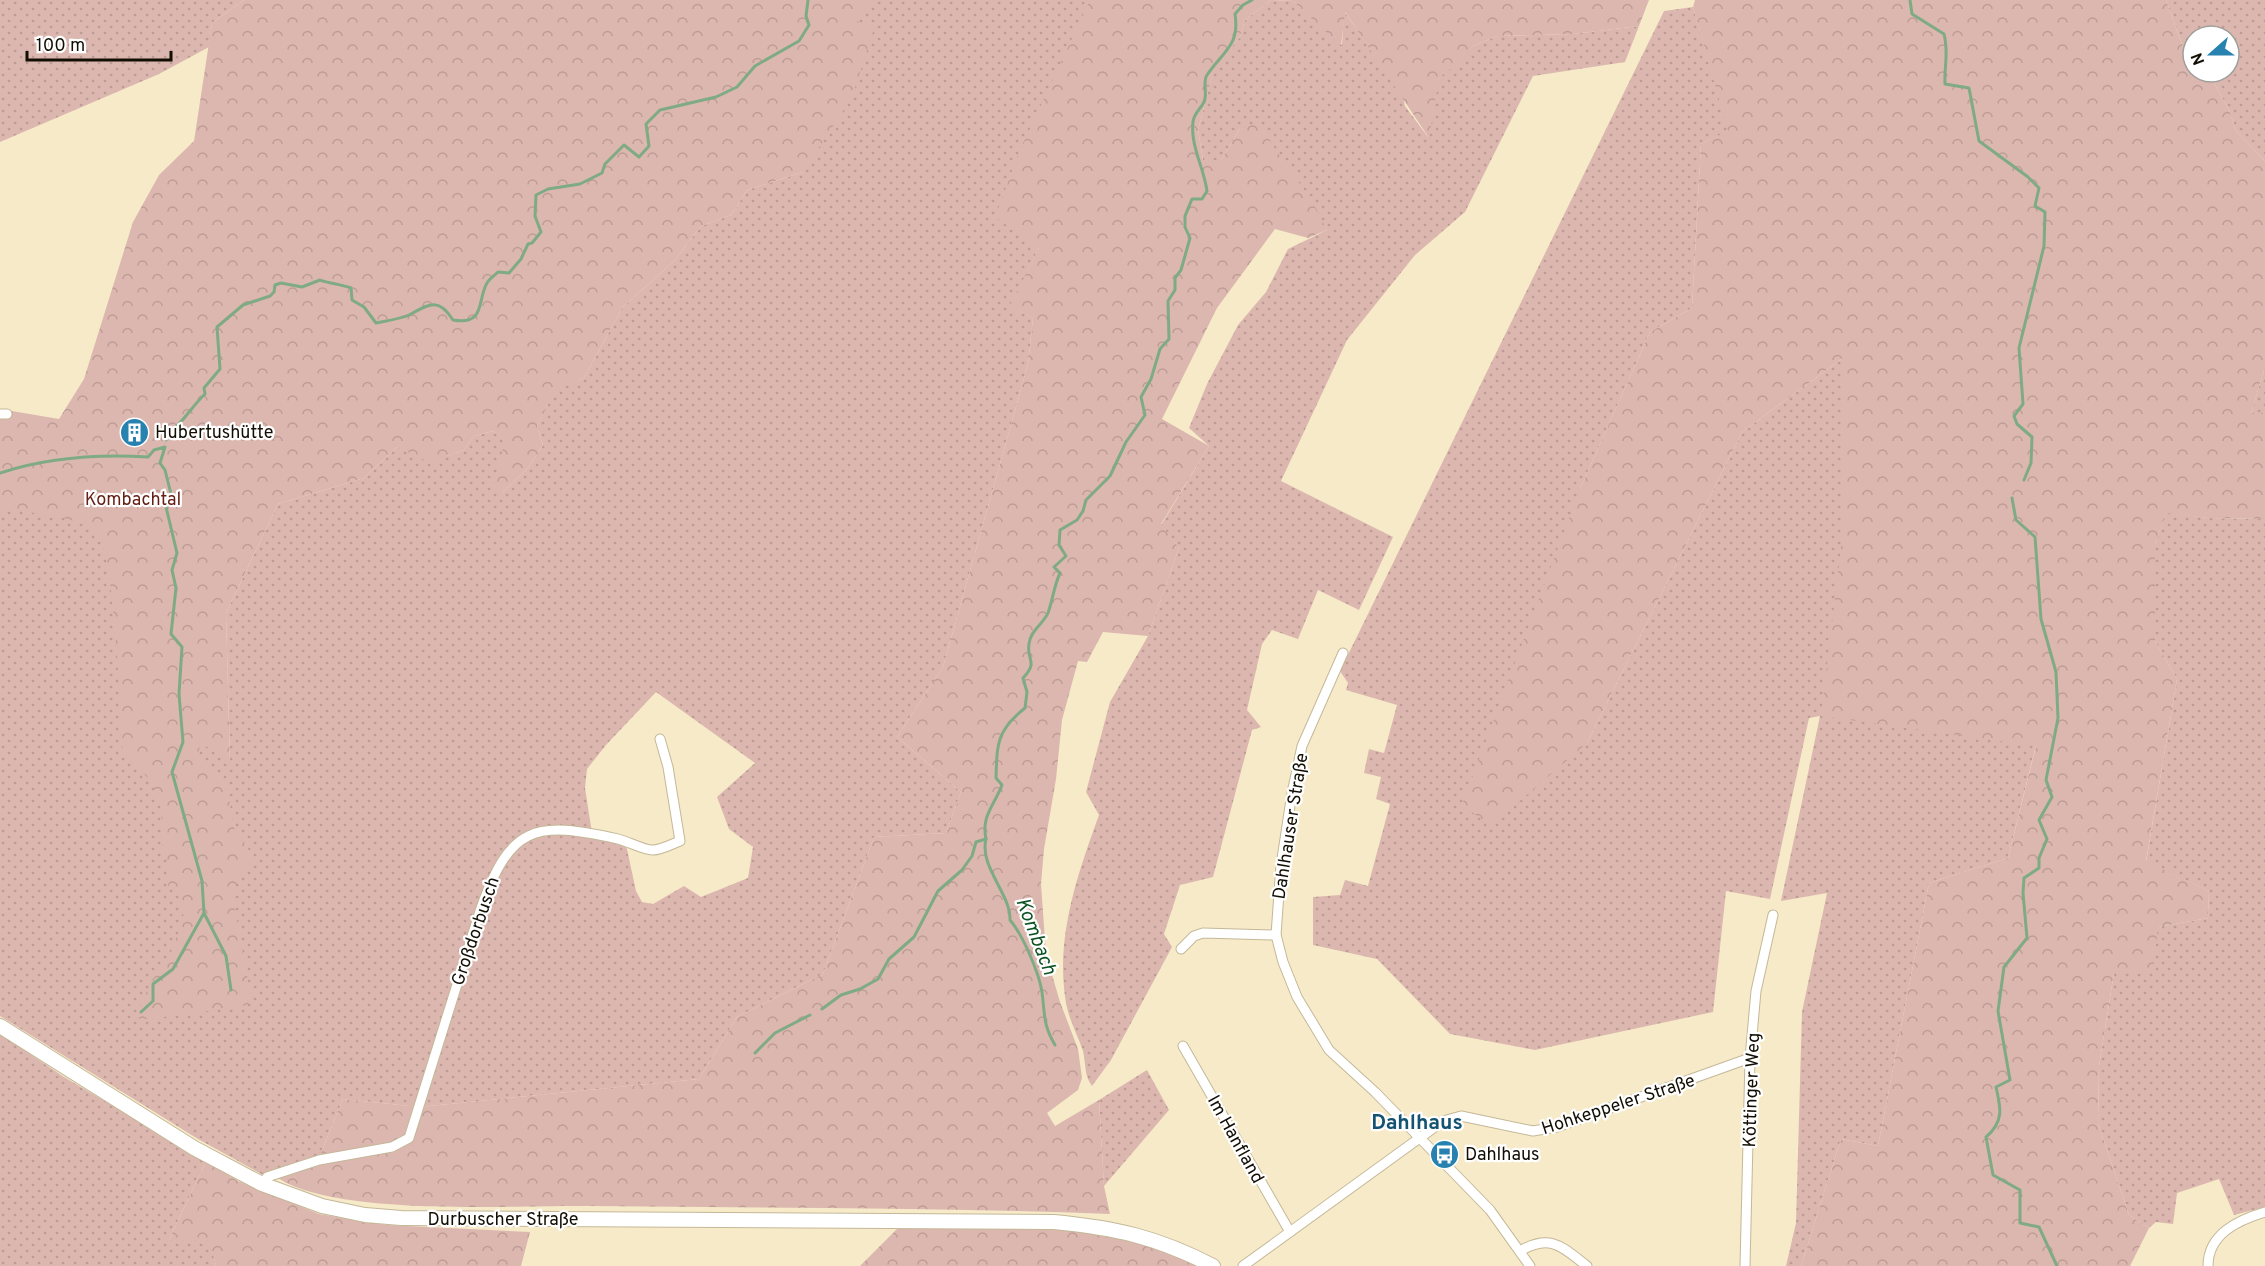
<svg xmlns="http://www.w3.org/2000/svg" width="2265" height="1266" font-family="Overpass,sans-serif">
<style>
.grass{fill:url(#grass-dots);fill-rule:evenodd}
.forest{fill:url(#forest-crowns)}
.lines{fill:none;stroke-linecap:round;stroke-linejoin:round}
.stream{stroke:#7eab84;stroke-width:3}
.minor-casing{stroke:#c4b898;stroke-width:11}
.secondary-casing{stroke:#c4b898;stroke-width:16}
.minor{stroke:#fff;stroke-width:9}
.secondary{stroke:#fff;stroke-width:14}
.labels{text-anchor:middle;stroke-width:4.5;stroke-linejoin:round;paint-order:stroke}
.poi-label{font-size:18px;fill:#120e04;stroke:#fff;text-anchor:start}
.park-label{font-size:18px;fill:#641e12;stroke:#fff}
.street-label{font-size:18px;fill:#120e04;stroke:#fff}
.water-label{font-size:20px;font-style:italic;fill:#0e5423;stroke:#fff}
.quarter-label{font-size:21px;font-weight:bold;fill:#145372;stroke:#fff}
</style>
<defs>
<pattern id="grass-dots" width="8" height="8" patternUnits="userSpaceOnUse" patternTransform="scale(1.5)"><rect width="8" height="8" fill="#dcb7af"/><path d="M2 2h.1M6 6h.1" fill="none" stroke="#bc9c95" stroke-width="1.8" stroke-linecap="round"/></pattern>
<pattern id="forest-crowns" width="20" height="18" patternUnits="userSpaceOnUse" patternTransform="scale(1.5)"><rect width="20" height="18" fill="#dcb7af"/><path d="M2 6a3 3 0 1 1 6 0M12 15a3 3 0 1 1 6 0" fill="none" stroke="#bc9c95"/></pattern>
</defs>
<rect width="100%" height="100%" fill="#f6eac8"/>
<!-- grass -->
<g class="grass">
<polygon points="0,0 244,0 212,23 209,47 159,74 0,142"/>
<path d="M792,0H1091L1039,248L1010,307L1033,318L1028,364L943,667L897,737L961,792L946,833L874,837L823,974L737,1017L699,1079L419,1107L343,1099L320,1155L263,1175L198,1139L0,1016V420L12,421L109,464L230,761L226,613L278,504L364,478L397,447L447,456L464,450L474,436L493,431L506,441L502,493L528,468L543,445L537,426L555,390L584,378L622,308L675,260L701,226L731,215L747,190L803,172ZM656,692L755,763L717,797L729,829L753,847L748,878L701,897L684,886L653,904L642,902L636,891L625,840L592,833L585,788L587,769L606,745Z"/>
<path d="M1271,0L1293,1L1342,45L1344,11L1403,97L1405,106L1428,137L1439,77L1473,46L1497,36L1573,34L1639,26L1625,62L1533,76L1465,212L1415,255L1347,340L1281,481L1393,537L1359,610L1318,590L1298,639L1272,630L1262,644L1247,710L1261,727L1252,730L1213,877L1180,885L1164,934L1172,947L1111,1060L1092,1086C1084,1076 1086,1063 1083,1051C1078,1036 1069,1020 1066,1003C1055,938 1077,876 1099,815L1086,792L1110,702L1148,636L1179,548L1161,525L1209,446L1189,428L1207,384L1238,325L1266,292L1288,249L1327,230L1240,129L1221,160H1203L1198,130L1214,68L1240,37L1245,20Z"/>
<polygon points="2166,0 2265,0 2265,161 2236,131 2230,112 2208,72 2229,72 2229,36 2193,36 2193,51 2184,50"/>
<polygon points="1693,7 1729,131 1701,144 1692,308 1650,332 1580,489 1587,743 1742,432 1843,358 1843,531 2036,745 2008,858 1929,883 1878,1146 1841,1139 1801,1266 1786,1266 1796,1223 1802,1012 1827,893 1781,901 1820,716 1809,718 1770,899 1726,891 1713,1012 1535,1050 1450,1034 1377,959 1313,945 1313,897 1340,895 1345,880 1368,886 1390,804 1376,799 1381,777 1364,773 1369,749 1384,753 1397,705 1346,690 1348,683 1340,671 1664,11"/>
<polygon points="2265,367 2265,413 2251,413"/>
<polygon points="2166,512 2208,518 2265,519 2265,1207 2234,1215 2219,1179 2177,1193 2173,1224 2156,1222 2149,1228 2129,1215 2098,1123 2099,1066 2114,973 2158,927 2208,918 2209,891 2146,862 2177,679 2155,641 2155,544"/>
<polygon points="0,1034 64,1077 206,1161 169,1240 210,1240 216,1266 0,1266"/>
<polygon points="1147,1070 1169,1110 1104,1186 1099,1100"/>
</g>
<!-- forest -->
<g class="forest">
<path d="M244,0H874L855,20L874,29L852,97L803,172L747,190L731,215L701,226L675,260L622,308L584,378L555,391L537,426L543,445L528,468L502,493L492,490L505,441L493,431L474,436L464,450L447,456L437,466L397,447L364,478L278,504L226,613L230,762L201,743L198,753C202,764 211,765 218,773C230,786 230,811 234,827C238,841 254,848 252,864L246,865L239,875L233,899L251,997L248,1004L240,1007L140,1020L136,1013L153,979L171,952L184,917L179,906L181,893L168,886L170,874L166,854L162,853C164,830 163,801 150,781C143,771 131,762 123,753C121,721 114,547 97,533C77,515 26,512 0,509V409L59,419L84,379L133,222L159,175L194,141L212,23Z"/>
<path d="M1090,0H1271L1245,20L1240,37L1214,69L1198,130L1203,160H1221L1240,129L1257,123L1312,201L1327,230L1308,238L1275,229L1217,308L1162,419L1209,446L1161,524L1179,548L1148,636L1103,632L1087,662L1078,661L1062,720L1056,779L1044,849L1041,884L1046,954L1060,1002L1078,1049L1082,1078L1078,1090L1047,1113L1055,1126L1099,1100L1104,1186L1110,1214C936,1207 762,1208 588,1206C512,1205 339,1217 278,1178L320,1155L343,1099L419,1107L699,1079L737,1017L823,974L874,837L946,833L961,792L897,737L943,667L1028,364L1033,318L1009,307L1039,248L995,217L1019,152Z"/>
<polygon points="1272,0 1649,0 1639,26 1573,34 1497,36 1473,46 1460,61 1439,78 1429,138 1345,12 1341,46 1293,1"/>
<polygon points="1695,0 2166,0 2184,50 2193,51 2193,72 2208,72 2230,112 2236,131 2265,161 2265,367 2251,413 2265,413 2265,519 2208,518 2166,513 2155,544 2155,641 2177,679 2146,861 2209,891 2208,918 2158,927 2153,970 2114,973 2099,1066 2098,1123 2129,1215 2149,1228 2130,1266 1801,1266 1841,1139 1878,1146 1929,883 2008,858 2036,746 1821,716 1843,531 1843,358 1742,432 1587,743 1491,826 1462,805 1580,489 1650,332 1692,308 1701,144 1728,131 1693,7"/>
<polygon points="206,1161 238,1181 319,1214 387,1225 530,1232 521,1266 216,1266 209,1240 169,1240"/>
<polygon points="901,1225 1062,1227 1140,1239 1200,1266 860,1266"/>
</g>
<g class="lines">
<!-- stream -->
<g class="stream">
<path d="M1910,0L1912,14L1944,34C1949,54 1944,65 1945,84L1969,88L1979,141L2028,177L2039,188L2035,206L2045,212L2044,246L2019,348L2023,404L2014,416L2017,424L2032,437L2031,463L2024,480"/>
<path d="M166,440V435C182,425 191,407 205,394L204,388L220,369L217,327L243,305L270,296L274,292L275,285L281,283L302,287L320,280C323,282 344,285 351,288L352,300L364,307L376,323C386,321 400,319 409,315C428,305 438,296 453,320C486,326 477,300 487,283C489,279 495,275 498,272L509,273L521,259L528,244L532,243L541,232L535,216L536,195L548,189L580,184L602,173L605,164L624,145L639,157L649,146L646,124L660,110L716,97L737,87L755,66L799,41L809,25L806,16L808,0"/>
<path d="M0,473C49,457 98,454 148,457L154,450L165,447L160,463L165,470L172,498L166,507L177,553L172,570L176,588L171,634L182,647L179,694L183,742L172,772L202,881L204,913L173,969L153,984V1001L141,1012"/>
<path d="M2012,498L2016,520L2035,537L2041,619L2056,672L2058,718L2046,780L2052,797L2039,820L2047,839L2039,858V868L2024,878L2023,893L2027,938L2004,967L1998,1011L2010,1080L1996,1087C2001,1108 2004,1122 1986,1137L1993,1175L2020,1190V1223L2039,1227L2057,1266"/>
<path d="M986,839C979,867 1011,894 1010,920C1023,935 1039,973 1042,992C1045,1015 1043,1025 1055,1045"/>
<polyline points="204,913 226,956 231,990"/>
<path d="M822,1009L841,995L860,989L878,979L889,959L914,937L938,891L962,870L972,856L976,842L986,839C981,816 994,806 1002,785L996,778C997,743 997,730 1025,708L1027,692L1023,678C1039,661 1026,661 1029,644C1030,631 1043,624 1048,613C1053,599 1054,586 1060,573L1054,567L1066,556L1059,545L1060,530L1077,520L1083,511L1086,500L1110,476L1126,442L1145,415L1141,397L1151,379L1160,349L1169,339L1168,301L1175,290V278L1181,270L1190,238L1185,227V216L1192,199H1202L1207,191C1204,168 1190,145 1193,122C1194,113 1200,110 1204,102C1208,94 1202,82 1207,75C1223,51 1240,46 1235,14L1243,5L1252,0"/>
<polyline points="755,1053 775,1033 810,1015"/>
</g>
<defs>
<g id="minor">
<polyline points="0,414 7,414"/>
<polyline points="1343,653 1302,746 1292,793 1281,865 1276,935 1283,962 1297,997 1329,1050 1375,1092 1490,1210 1530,1266"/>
<polyline points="1181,949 1194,936 1203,933 1276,935"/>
<polyline points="1183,1046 1290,1232"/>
<path d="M262,1184L267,1177L319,1160L392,1147L409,1138L480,911C510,826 533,820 618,839C627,841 646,851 653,850C661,850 672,844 680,841L668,767L660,739"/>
<path d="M1520,1251C1551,1233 1562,1247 1587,1266"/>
<polyline points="1243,1266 1443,1121 1461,1116 1533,1131 1557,1127 1750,1058"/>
<polyline points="1745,1266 1750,1058 1756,991 1773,915"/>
<path d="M2208,1266C2208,1234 2238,1220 2265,1212"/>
</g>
<path id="secondary" d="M0,1026L194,1148L262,1184L322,1206L365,1215L401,1218L1054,1222C1116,1228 1157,1237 1213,1266"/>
</defs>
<!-- minor casing -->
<use href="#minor" class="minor-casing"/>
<!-- secondary casing -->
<use href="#secondary" class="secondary-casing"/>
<!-- minor -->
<use href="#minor" class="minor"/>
<!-- secondary -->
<use href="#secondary" class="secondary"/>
</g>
<!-- icons -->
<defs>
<symbol id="building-disc" viewBox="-11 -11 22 22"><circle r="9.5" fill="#2882b0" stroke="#fff"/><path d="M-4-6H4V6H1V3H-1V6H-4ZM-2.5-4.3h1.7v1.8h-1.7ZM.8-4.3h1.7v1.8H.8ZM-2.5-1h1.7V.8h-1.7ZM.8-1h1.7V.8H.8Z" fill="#fff"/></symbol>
<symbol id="bus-disc" viewBox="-11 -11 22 22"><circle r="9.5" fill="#2882b0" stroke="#fff"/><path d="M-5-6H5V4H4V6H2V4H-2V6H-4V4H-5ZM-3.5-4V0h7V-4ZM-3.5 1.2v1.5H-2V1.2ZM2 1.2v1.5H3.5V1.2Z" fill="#fff"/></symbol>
</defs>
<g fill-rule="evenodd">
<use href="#building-disc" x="118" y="416" width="33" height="33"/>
<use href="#bus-disc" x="1428" y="1138" width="33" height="33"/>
</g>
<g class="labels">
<!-- poi labels -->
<g class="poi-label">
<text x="155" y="438">Hubertushütte</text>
<text x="1465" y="1160">Dahlhaus</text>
</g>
<!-- park labels -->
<g class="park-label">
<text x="133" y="505">Kombachtal</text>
</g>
<!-- street labels -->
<g class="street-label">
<text transform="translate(1290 826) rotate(-81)" y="6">Dahlhauser Straße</text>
<text transform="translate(475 931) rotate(-71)" y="6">Großdorbusch</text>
<text transform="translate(1751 1090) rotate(-88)" y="6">Köttinger Weg</text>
<text transform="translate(1618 1104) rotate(-18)" y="6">Hohkeppeler Straße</text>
<text transform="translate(1236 1139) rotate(61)" y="6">Im Hanfland</text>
<text x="503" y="1225">Durbuscher Straße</text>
</g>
<!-- water labels -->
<g class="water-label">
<text transform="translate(1037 936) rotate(69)" y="7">Kombach</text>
</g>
<!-- quarter labels -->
<g class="quarter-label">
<text x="1417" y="1129">Dahlhaus</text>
</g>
</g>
<!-- north arrow -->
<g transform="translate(2211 54) rotate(249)"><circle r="28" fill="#ffffff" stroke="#a09f9b" stroke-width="1.5"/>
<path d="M0-4.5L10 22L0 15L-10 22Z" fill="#2882b0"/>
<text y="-9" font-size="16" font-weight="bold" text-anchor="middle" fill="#120e04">N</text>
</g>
<!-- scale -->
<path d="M27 51v9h144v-9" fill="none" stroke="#120e04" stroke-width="3"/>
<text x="36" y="51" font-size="18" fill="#120e04" stroke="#ffffff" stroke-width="4.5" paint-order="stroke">100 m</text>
</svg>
